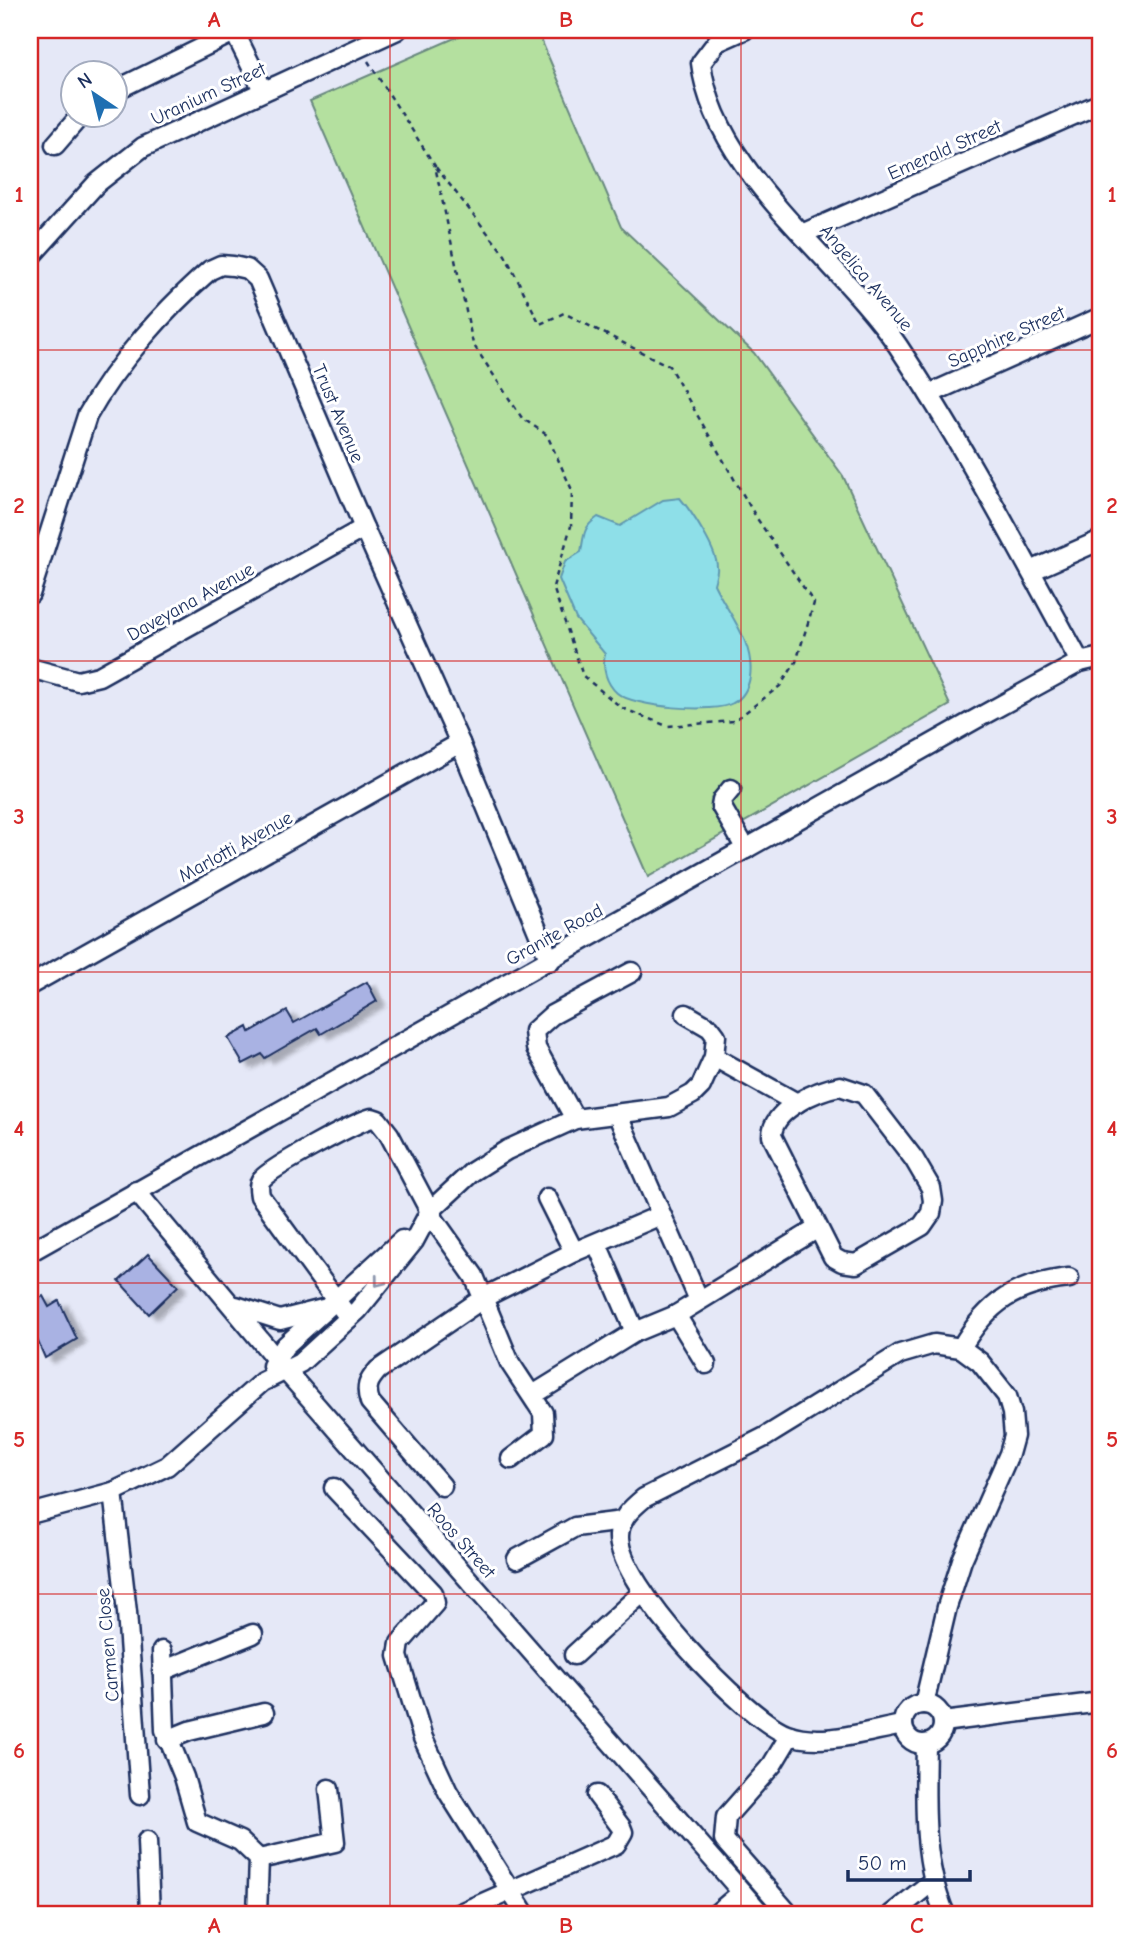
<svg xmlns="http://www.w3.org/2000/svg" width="1131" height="1944" font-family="'Comic Neue',sans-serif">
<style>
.green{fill:#b4e09f;stroke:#68887e;stroke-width:2}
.water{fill:#8edfe8;stroke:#6099b1;stroke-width:2}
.building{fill:#a9b2e3;stroke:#1b2f5e;stroke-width:2;filter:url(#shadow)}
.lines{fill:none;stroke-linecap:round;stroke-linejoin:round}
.minor-casing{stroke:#1b2f5e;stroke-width:23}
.path{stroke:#1b2f5e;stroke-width:2.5;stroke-dasharray:5 5;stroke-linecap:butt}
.minor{stroke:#fff;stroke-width:18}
.oneway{stroke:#8d97ae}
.grid{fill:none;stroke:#d62828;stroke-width:2;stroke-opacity:0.55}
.labels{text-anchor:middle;stroke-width:6;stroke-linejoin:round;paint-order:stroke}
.street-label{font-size:19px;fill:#1b2f5e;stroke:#fff}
.neatline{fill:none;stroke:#d62828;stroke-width:2.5}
.grid-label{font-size:23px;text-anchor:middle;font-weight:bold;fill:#d62828}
</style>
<defs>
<filter id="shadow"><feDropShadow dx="8" dy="4.5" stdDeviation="2" flood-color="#0004"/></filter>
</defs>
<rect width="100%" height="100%" fill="#e5e8f7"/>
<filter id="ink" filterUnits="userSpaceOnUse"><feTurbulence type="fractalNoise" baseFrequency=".0143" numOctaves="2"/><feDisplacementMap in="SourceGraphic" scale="14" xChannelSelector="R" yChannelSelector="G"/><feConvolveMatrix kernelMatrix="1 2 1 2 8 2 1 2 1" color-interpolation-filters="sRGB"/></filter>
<g filter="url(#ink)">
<!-- green -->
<polygon class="green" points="473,30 537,30 621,227 754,353 843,476 950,705 648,877 310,101"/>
<!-- water -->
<path class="water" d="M680,498C691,511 717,550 717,567C718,572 715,579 714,584C728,614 755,642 750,677C748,688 743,698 733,703C714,714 633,707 617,693C606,683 602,668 605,654L576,619L559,579L565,562L581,552C584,535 583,527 598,517L620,526L663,500Z"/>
<!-- building -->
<g class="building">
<polygon points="367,982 377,1001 321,1034 317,1028 265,1058 262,1054 243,1064 228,1038 248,1027 250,1032 287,1011 294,1023"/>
<polygon points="148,1254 178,1286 149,1314 119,1281"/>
<polygon points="43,1296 49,1307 59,1301 77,1339 45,1358 30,1323 30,1303"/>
</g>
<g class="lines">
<defs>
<g id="minor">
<path d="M744,30L717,42L701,63C714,173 839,258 898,346C965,447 1022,556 1080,662"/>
<polyline points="235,33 263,90"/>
<polyline points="116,90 238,30"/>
<polyline points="55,145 80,116"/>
<polyline points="804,233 1101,103"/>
<polyline points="30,257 96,184 143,147 397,30"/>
<polyline points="929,394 1101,317"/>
<polyline points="1031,571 1101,540"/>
<path d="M30,594L87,416C116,364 165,309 210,270L221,265L233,266L247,269L258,279L364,528L460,743L550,961"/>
<polyline points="30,668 78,681 99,676 364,528"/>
<polyline points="731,789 722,800 721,806 746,849"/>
<polyline points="30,985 460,743"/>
<polyline points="714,1057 797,1103"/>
<path d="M840,1086L864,1094L914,1159L931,1188L933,1201L931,1213L922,1226L856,1264L842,1262L833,1257L772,1136C772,1109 818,1090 840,1086Z"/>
<polyline points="618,1116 699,1300"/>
<polyline points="575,1119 536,1048 534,1031 552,1015 632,972"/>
<polyline points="136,1191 286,1371 761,1914"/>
<polyline points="547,1198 574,1252"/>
<polyline points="597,1244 635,1332"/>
<polyline points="30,1252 976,719 1080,662 1101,657"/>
<polyline points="236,1306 280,1320 323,1309"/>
<polyline points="676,1315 706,1364"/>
<path d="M349,1318L260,1196C259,1190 258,1185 261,1180C270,1168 356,1122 372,1118L378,1120L389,1134L435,1221L474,1276L510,1363L543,1413L544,1434L511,1459"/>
<path d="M961,1348C988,1301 1017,1284 1069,1278"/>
<polyline points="272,1366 285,1346 402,1240"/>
<polyline points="533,1395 635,1332 676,1315 818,1228"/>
<path d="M442,1486L370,1402C365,1387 368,1381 378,1370L485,1297L574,1252L661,1215"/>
<polyline points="334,1488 433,1593 435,1603 400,1643 398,1656 423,1738 448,1792 525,1914"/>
<polyline points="113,1492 127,1612 140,1795"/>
<polyline points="30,1514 113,1492 167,1466 262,1382 300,1363 358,1310 414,1241 430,1211 472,1172 507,1150 575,1119 669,1107 693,1094 701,1086 714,1057 716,1036 710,1028 686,1014"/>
<polyline points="517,1559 575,1527 623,1521"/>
<polyline points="162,1651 165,1730 184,1777 197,1822 240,1841 259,1859 257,1914"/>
<polyline points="574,1655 643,1592"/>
<polyline points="162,1671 253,1634"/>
<circle cx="923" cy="1724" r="20"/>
<polyline points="943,1722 1101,1702"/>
<path d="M903,1725C867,1731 822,1747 787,1734C744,1718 617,1583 619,1536C619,1519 632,1508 644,1498L765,1437L900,1354L934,1344L961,1348L980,1362L1007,1396L1012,1413L1014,1436L1009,1454L962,1560L947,1607L924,1704"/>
<polyline points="167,1740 189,1731 264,1713"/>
<path d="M926,1744C925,1800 922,1862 945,1914"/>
<polyline points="147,1841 150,1914"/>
<polyline points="259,1859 335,1842 329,1789"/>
<polyline points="458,1914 616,1844 623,1832 621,1827 597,1795"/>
<polyline points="716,1914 742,1892"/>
<polyline points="789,1914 724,1840 726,1817 772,1765 790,1735"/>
<polyline points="892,1914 933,1881"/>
</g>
</defs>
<!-- minor casing -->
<use href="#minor" class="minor-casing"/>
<!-- path -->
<polyline class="path" points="368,61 435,166 473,344 522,418 547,435 572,490 571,526 553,587 583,676 622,708 667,726 734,721 780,686 796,662 814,603 756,517 669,366 564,313 540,324 505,255 435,166"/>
<!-- minor -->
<use href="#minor" class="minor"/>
</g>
<!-- one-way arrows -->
<defs><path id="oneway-chevron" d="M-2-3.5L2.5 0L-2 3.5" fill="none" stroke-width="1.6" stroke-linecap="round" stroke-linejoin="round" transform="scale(1.75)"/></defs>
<use class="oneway" href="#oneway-chevron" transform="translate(379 1282) rotate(127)"/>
</g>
<!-- grid -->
<path class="grid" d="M390,30V1914M741,30V1914M30,350H1101M30,661H1101M30,972H1101M30,1283H1101M30,1594H1101"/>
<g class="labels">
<!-- street labels -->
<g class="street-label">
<text transform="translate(208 93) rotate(-25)" y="7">Uranium Street</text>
<text transform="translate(944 149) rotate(-24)" y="7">Emerald Street</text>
<text transform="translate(867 277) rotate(50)" y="7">Angelica Avenue</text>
<text transform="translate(1006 336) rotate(-24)" y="7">Sapphire Street</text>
<text transform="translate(339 413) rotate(67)" y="7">Trust Avenue</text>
<text transform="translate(190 601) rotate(-29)" y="7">Daveyana Avenue</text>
<text transform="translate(235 846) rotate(-29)" y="7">Marlotti Avenue</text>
<text transform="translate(554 934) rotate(-29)" y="7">Granite Road</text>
<text transform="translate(462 1540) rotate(49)" y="7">Roos Street</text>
<text transform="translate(107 1645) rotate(-95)" y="7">Carmen Close</text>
</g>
</g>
<!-- margin -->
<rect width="1131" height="1944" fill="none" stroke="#fff" stroke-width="77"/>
<!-- north arrow -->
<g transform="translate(94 94) rotate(325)"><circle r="33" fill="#ffffff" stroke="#a4acbf" stroke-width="2"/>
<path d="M0-5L12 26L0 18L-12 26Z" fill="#1f6fb2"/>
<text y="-10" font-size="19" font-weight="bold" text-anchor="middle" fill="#1b2f5e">N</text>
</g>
<!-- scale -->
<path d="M848 1870v10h122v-10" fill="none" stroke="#1b2f5e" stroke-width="3.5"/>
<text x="858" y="1870" font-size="21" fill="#1b2f5e" stroke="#ffffff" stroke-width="5" paint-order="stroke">50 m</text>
<rect x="38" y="38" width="1054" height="1868" class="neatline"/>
<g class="grid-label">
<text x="214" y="27">A</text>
<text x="566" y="27">B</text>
<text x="917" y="27">C</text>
<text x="19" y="202">1</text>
<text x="1112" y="202">1</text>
<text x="19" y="513">2</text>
<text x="1112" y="513">2</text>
<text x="19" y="824">3</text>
<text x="1112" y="824">3</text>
<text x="19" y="1136">4</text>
<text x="1112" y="1136">4</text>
<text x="19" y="1447">5</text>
<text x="1112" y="1447">5</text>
<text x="19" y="1758">6</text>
<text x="1112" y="1758">6</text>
<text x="214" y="1933">A</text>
<text x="566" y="1933">B</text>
<text x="917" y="1933">C</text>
</g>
</svg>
